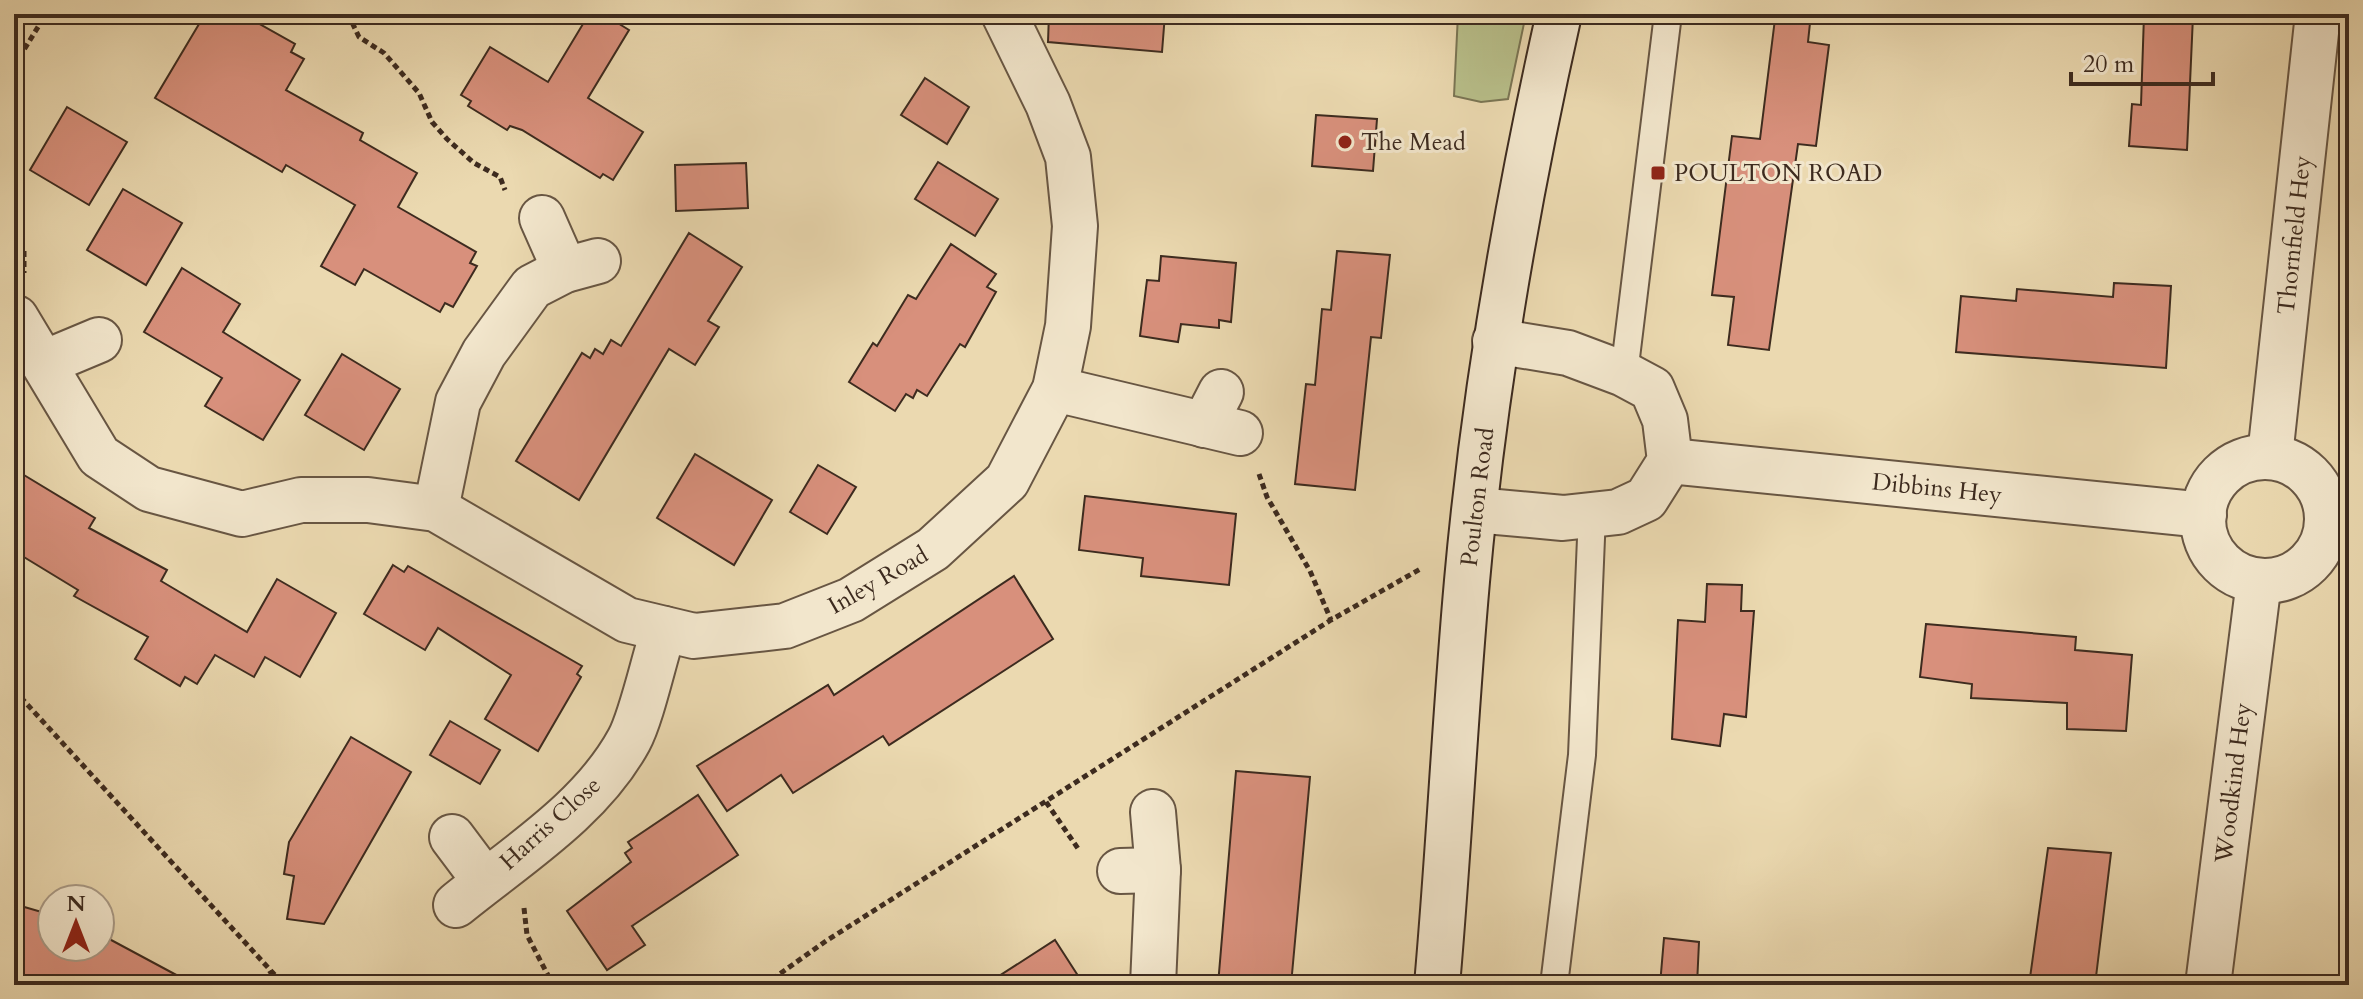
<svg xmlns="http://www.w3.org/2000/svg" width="2363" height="999" font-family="Cardo,serif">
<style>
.green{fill:#b8bf8a;stroke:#7a7554;stroke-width:2}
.building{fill:#d8907c;stroke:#3d2b1f;stroke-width:2}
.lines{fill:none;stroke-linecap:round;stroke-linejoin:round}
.lane-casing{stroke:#685643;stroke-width:30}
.street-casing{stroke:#685643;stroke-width:48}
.secondary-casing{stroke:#3d2b1f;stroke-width:48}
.path{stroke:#3d2b1f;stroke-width:5;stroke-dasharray:6 4;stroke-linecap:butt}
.lane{stroke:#f2e6cc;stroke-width:26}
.street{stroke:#f2e6cc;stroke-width:44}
.secondary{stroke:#f2e6cc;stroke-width:44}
.poi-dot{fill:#8f2418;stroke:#f2e6cc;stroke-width:3}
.labels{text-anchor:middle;stroke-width:6;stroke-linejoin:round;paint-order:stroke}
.poi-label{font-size:24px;fill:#3d2b1f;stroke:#f2e6cc;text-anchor:start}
.street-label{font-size:24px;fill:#3d2b1f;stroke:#f2e6cc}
</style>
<rect width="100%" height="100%" fill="#ebd9b0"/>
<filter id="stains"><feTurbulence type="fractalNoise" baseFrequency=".0025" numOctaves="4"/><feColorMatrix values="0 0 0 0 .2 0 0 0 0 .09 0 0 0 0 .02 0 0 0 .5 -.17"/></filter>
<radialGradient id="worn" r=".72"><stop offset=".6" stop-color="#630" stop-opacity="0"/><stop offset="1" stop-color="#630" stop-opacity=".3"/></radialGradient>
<!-- green -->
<polygon class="green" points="1458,14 1526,14 1508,99 1481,102 1454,96"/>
<!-- building -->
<g class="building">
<polygon points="205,14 242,14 295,44 291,52 304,59 286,90 363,133 360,140 417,173 398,207 476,252 470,263 477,266 453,307 445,303 440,312 364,269 355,285 321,266 355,205 286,165 282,172 155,98"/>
<polygon points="589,14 603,14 629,30 588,98 643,132 613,180 603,174 600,178 522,130 510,126 507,130 468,106 471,101 461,95 490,47 548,82"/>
<polygon points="1049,14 1165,14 1162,52 1048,42"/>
<polygon points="2144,15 2193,16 2187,150 2129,146 2132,104 2141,105"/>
<polygon points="1775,19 1810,23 1808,42 1829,45 1816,146 1798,144 1769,350 1728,345 1734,297 1712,295 1732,136 1760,139"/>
<polygon points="925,78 969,107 947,144 901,115"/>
<polygon points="67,107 127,142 89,205 30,170"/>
<polygon points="1316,115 1377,119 1373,171 1312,166"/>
<polygon points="938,162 998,199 975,236 915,199"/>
<polygon points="746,163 748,208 676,211 675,165"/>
<polygon points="123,189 182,223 146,285 87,250"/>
<polygon points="689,233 742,267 708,321 719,327 695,365 669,349 579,500 516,461 582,353 590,358 595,349 603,354 611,340 621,346"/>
<polygon points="951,244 996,274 987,287 996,292 965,347 960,344 927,396 917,390 913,398 906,394 895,411 849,382 873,343 877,346 908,295 916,299"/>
<polygon points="1337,251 1390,255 1381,338 1371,337 1355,490 1295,484 1306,384 1315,385 1322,309 1331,310"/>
<polygon points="1161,256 1236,263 1231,322 1219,320 1219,328 1181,324 1178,342 1140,336 1147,280 1159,281"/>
<polygon points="182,268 240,304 223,332 300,380 263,440 205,406 222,378 144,332"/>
<polygon points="2114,283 2171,286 2166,368 1956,352 1961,296 2016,301 2017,289 2113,297"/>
<polygon points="342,354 400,389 364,450 305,415"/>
<polygon points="695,454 772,500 734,565 657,518"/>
<polygon points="818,465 856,487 827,534 790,512"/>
<polygon points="14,469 95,518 89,528 167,570 161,581 247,632 277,579 336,613 300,677 265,657 254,677 215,655 197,684 185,677 180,686 135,659 148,637 74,596 78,590 14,551"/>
<polygon points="1085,496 1236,514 1229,585 1141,576 1143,558 1079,550"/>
<polygon points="393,565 404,572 408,566 582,666 577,674 581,677 538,751 485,719 511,675 438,628 425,650 364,614"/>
<polygon points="1014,576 1053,639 889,745 883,736 793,793 781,775 727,811 697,766 828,685 834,695"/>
<polygon points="1707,584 1742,585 1741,611 1754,611 1746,717 1724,714 1720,746 1672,739 1678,620 1705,622"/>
<polygon points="1926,624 2076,637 2075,650 2132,655 2126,731 2067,729 2067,703 1971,698 1972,684 1920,677"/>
<polygon points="450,721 500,750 480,784 430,755"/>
<polygon points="351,737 411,772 324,924 287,919 294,876 284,874 289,842"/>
<polygon points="1236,771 1310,777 1291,985 1218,985"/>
<polygon points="698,795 738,855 632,926 645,945 607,970 567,911 631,862 625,853 632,848 628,842"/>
<polygon points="2048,848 2111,853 2095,985 2029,985"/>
<polygon points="14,904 52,915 52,947 100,947 100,934 195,985 14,985"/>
<polygon points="1664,938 1699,942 1697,985 1660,985"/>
<polygon points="1055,940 1084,985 985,985"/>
</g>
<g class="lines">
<defs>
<g id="lane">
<polyline points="1624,374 1668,14"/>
<polyline points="1554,985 1582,755 1592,514"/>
</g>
<g id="street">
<polyline points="542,218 565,270"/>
<polyline points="16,318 99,456 149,489 242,514 301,500 368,500 436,509 627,620 694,636 785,626 851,600 933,549 1007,481 1055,389 1068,326 1075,226 1068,157 1048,104 1004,14"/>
<polyline points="44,363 99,340"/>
<polyline points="1055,389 1240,433"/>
<polyline points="1204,425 1221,392"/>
<polyline points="2270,456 2318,14"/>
<circle cx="2265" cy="519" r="62"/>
<polyline points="1670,461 2204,515"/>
<polyline points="436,509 458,402 484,353 532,287 565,270 598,261"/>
<polyline points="1475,510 1563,518 1618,512 1646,499 1670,461 1665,420 1652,389 1624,374 1568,353 1495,341"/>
<polyline points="1153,812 1158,870 1153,985"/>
<polyline points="452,837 485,881"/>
<polyline points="1120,871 1158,870"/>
<path d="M456,905C516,856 591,810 629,740C642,716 654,658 664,629"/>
<polyline points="2208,985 2259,581"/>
</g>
<path id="secondary" d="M1437,985C1449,850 1455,715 1467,581C1484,390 1517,201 1559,14"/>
</defs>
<!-- lane casing -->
<use href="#lane" class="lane-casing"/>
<!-- street casing -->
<use href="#street" class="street-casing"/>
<!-- secondary casing -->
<use href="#secondary" class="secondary-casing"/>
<!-- path -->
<g class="path">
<polyline points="348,14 359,37 384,53 419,93 432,122 447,139 474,163 500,177 505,190"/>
<polyline points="14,66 46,14"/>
<polyline points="14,234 24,249 24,273"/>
<polyline points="1259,474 1267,497 1310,571 1331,620"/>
<polyline points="14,690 284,985"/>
<polyline points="1046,802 1079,850"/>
<polyline points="524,908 527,935 553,985"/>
<polyline points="252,985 272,972"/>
<polyline points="764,985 826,941 1331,620 1422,568"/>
</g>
<!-- lane -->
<use href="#lane" class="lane"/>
<!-- street -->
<use href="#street" class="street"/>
<!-- secondary -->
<use href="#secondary" class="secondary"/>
</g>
<!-- markers -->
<g class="poi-dot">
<circle cx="1345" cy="142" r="8"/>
<rect x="1650" y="165" width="16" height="16" rx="4"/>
</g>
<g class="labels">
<!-- poi labels -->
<g class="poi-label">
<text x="1361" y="150">The Mead</text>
<text x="1674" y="181">POULTON ROAD</text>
</g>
<!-- street labels -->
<g class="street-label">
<text transform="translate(2294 235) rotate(-84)" y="8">Thornfield Hey</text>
<text transform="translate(1937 488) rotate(6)" y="8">Dibbins Hey</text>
<text transform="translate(1477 497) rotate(-83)" y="8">Poulton Road</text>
<text transform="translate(878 580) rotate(-30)" y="8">Inley Road</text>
<text transform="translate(2233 783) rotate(-83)" y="8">Woodkind Hey</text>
<text transform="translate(550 823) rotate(-42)" y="8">Harris Close</text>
</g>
</g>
<!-- margin -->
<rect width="2363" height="999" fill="none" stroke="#ebd9b0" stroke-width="48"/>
<rect x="16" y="16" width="2331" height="967" fill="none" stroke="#3d2b1f" stroke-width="4"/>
<rect x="24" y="24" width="2315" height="951" fill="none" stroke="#3d2b1f" stroke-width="2"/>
<!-- north arrow -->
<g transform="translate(76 923)"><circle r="38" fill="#f2e6cc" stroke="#aa9b87" stroke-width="2"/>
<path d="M0-6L14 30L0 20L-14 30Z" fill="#8f2418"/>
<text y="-12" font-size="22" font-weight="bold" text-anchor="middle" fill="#3d2b1f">N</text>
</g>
<!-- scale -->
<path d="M2071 72v12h142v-12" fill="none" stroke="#3d2b1f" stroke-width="4"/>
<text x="2083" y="72" font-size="24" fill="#3d2b1f" stroke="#f2e6cc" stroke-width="6" paint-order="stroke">20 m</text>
<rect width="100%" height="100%" filter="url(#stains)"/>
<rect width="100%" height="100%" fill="url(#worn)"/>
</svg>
